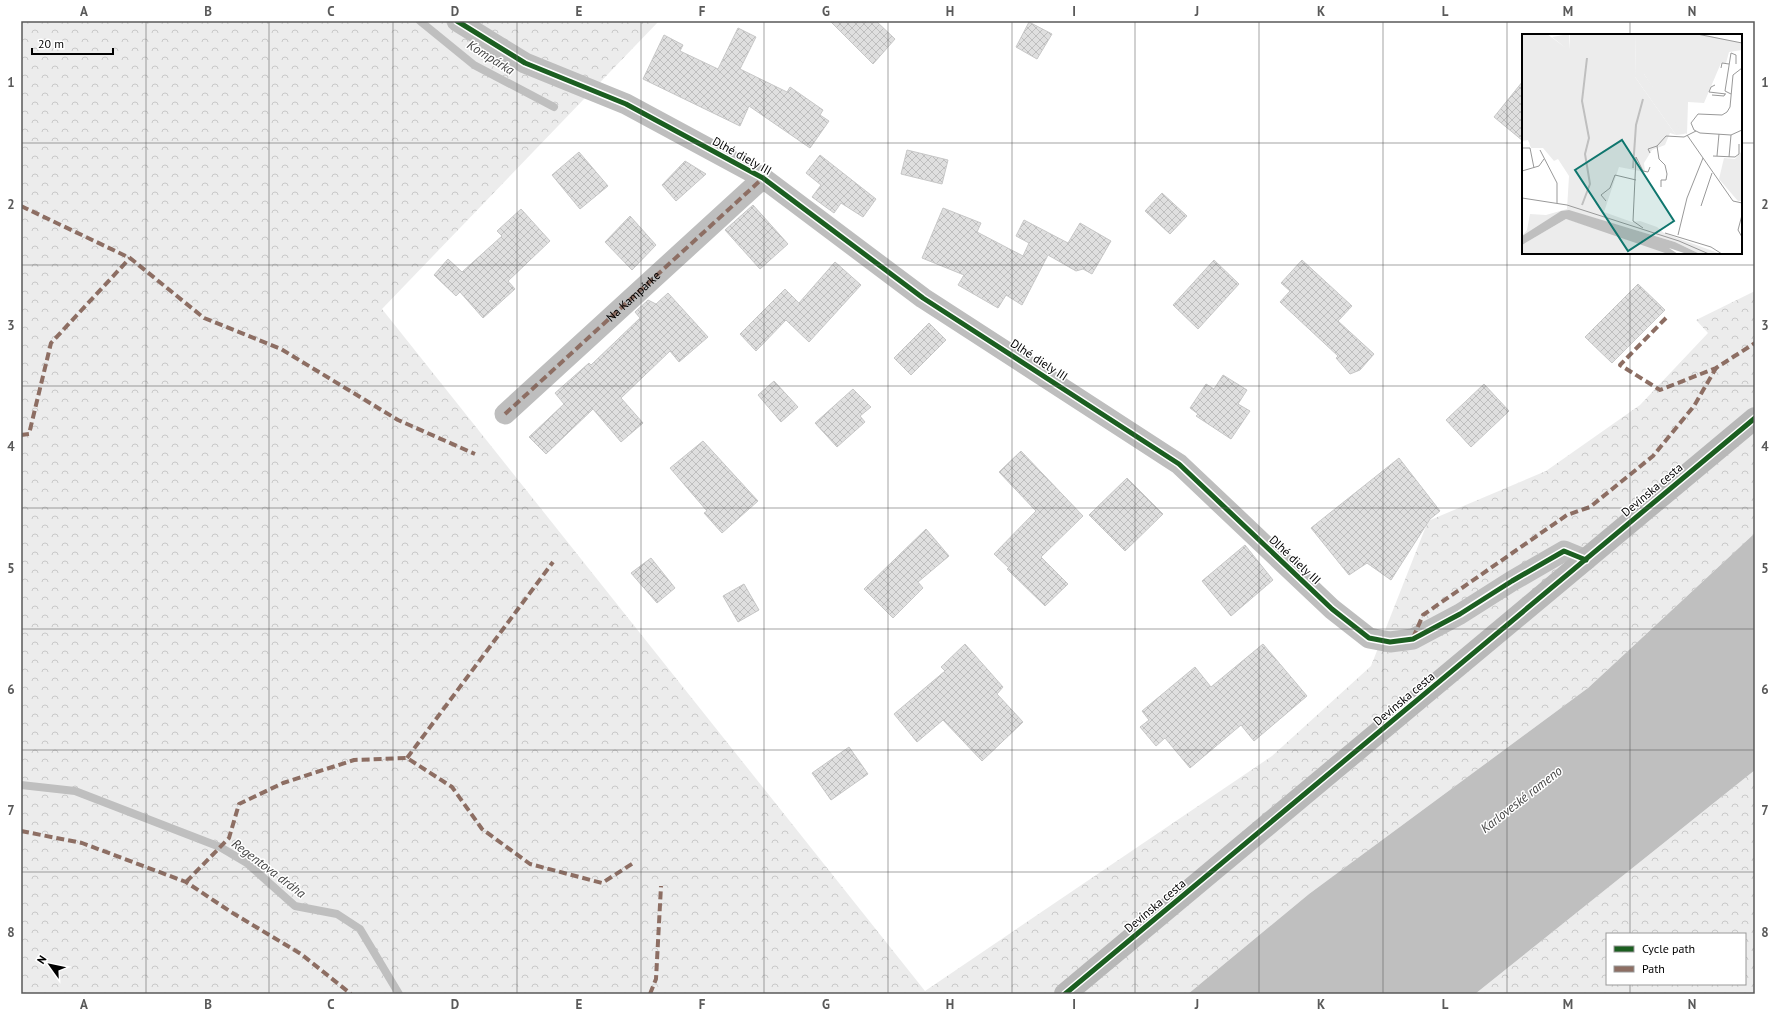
<svg xmlns="http://www.w3.org/2000/svg" width="1776" height="1015" font-family="'PT Sans',sans-serif">
<style>
.forest{fill:url(#forest-crowns);fill-rule:evenodd}
.water{fill:#bfbfbf}
.lines{fill:none;stroke-linecap:round;stroke-linejoin:round}
.stream{stroke:#bfbfbf;stroke-width:8}
.building{fill:url(#building-cross-hatch);stroke:#c7c7c7}
.street{stroke:#bebebe;stroke-width:21}
.secondary{stroke:#b8b8b8;stroke-width:22}
.quiet{stroke:#8d6e63;stroke-width:4;stroke-dasharray:8 4;stroke-linecap:butt}
.cycleway-casing{stroke:#fff;stroke-width:8}
.cycleway{stroke:#1b5e20;stroke-width:5}
.grid{fill:none;stroke:#595959;stroke-width:1;stroke-opacity:0.55}
.labels{text-anchor:middle;stroke-width:3;stroke-linejoin:round;paint-order:stroke}
.street-label{font-size:12px;fill:#000;stroke:#fff}
.water-label{font-size:13px;font-style:italic;fill:#444;stroke:#fff}
.inset-river{fill:none;stroke:#bfbfbf;stroke-width:2}
.inset-road{fill:none;stroke:#999;stroke-width:1}
.view{fill:#0f766e;fill-opacity:0.15;stroke:#0f766e;stroke-width:2}
.inset-edge{fill:none;stroke:#000;stroke-width:2}
.neatline{fill:none;stroke:#595959;stroke-width:1.5}
.grid-label{font-size:13px;text-anchor:middle;font-weight:bold;fill:#595959}
</style>
<defs>
<pattern id="forest-crowns" width="20" height="18" patternUnits="userSpaceOnUse"><rect width="20" height="18" fill="#ececec"/><path d="M2 6a3 3 0 1 1 6 0M12 15a3 3 0 1 1 6 0" fill="none" stroke="#c9c9c9"/></pattern>
<pattern id="building-cross-hatch" width="8" height="8" patternUnits="userSpaceOnUse"><rect width="8" height="8" fill="#dfdfdf"/><path d="M0 0l8 8M0 8l8-8" fill="none" stroke="#bebebe"/></pattern>
</defs>
<rect width="100%" height="100%" fill="#fff"/>
<!-- forest -->
<g class="forest">
<polygon points="21,21 659,21 382,309 925,991 1272,756 1371,666 1428,521 1546,471 1640,405 1708,333 1696,320 1755,291 1755,533 1588,688 1309,894 1188,994 21,994"/>
<path d="M1755,770V994H1475ZM1607,934H1745V984H1607Z"/>
</g>
<!-- water -->
<polygon class="water" points="1755,533 1755,770 1475,994 1188,994 1309,894 1588,688"/>
<g class="lines">
<!-- stream -->
<g class="stream">
<polyline points="420,21 474,65 554,107"/>
<polyline points="21,785 75,791 220,847 247,863 295,906 337,914 360,929 399,994"/>
</g>
</g>
<!-- building -->
<g class="building">
<polygon points="830,21 876,21 895,39 873,64"/>
<polygon points="1029,22 1052,34 1037,59 1016,47"/>
<polygon points="738,28 756,37 740,69 787,92 790,87 823,110 820,115 829,121 810,148 749,106 740,126 643,79 664,35 683,45 680,51 718,69"/>
<polygon points="1523,81 1523,141 1494,117"/>
<polygon points="907,150 948,160 942,184 901,174"/>
<polygon points="579,152 608,186 580,209 552,175"/>
<polygon points="820,155 876,199 863,217 841,203 834,213 812,197 821,185 806,173"/>
<polygon points="685,161 706,174 676,201 662,185"/>
<polygon points="1162,193 1187,216 1170,234 1145,211"/>
<polygon points="753,205 788,244 760,269 725,230"/>
<polygon points="943,208 981,223 977,232 1023,256 1029,243 1016,236 1024,220 1068,243 1080,223 1111,241 1092,274 1083,269 1076,271 1048,255 1022,305 1006,295 998,308 958,285 964,275 922,258"/>
<polygon points="521,209 550,241 508,281 515,289 483,318 460,292 456,296 434,275 448,259 462,272 502,236 497,231"/>
<polygon points="630,216 656,245 632,270 605,242"/>
<polygon points="1214,260 1239,284 1198,329 1173,305"/>
<polygon points="1302,260 1352,306 1338,321 1374,354 1360,370 1350,374 1336,358 1338,356 1280,302 1290,291 1281,283"/>
<polygon points="835,262 861,285 809,342 786,320 756,351 740,334 785,289 799,303"/>
<polygon points="1638,284 1665,310 1612,363 1585,337"/>
<polygon points="668,293 708,337 679,362 670,351 621,398 643,423 621,442 593,409 546,454 529,437 564,404 555,393 589,363 591,365 640,318 635,312 648,300 656,304"/>
<polygon points="929,323 946,340 911,375 894,358"/>
<polygon points="1223,375 1247,390 1238,404 1250,411 1231,439 1196,416 1198,414 1190,408 1206,384 1214,389"/>
<polygon points="774,381 798,407 781,422 758,395"/>
<polygon points="1484,384 1509,411 1471,447 1446,420"/>
<polygon points="853,389 871,407 860,416 865,422 837,447 815,423"/>
<polygon points="703,441 758,501 722,533 704,513 707,511 670,468"/>
<polygon points="1021,451 1083,516 1041,557 1068,584 1045,606 1007,569 1009,568 994,554 1036,511 999,472"/>
<polygon points="1399,458 1440,511 1430,519 1391,580 1367,563 1349,575 1311,528"/>
<polygon points="1127,478 1163,514 1125,551 1089,515"/>
<polygon points="926,529 949,556 918,582 923,588 893,618 864,589"/>
<polygon points="1245,545 1273,580 1231,616 1202,581"/>
<polygon points="651,558 675,588 657,603 631,573"/>
<polygon points="744,584 759,610 738,622 723,596"/>
<polygon points="965,644 1003,687 997,694 1023,722 982,761 943,720 917,742 894,714 945,671 941,667"/>
<polygon points="1263,644 1307,696 1254,741 1241,725 1190,768 1165,738 1156,746 1140,727 1149,720 1142,711 1195,667 1211,687"/>
<polygon points="849,747 868,774 831,800 812,773"/>
</g>
<g class="lines">
<!-- street -->
<g class="street">
<polyline points="457,21 525,63 626,104 763,178 923,298 1179,464 1332,609 1369,638 1390,642 1413,639 1460,614 1512,581 1564,551 1586,560"/>
<path id="s1" d="M505,414L763,178"/>
</g>
<!-- secondary -->
<polyline class="secondary" points="1065,994 1755,418"/>
<!-- quiet -->
<g class="quiet">
<polyline points="21,206 130,258 204,318 281,349 398,420 475,454"/>
<polyline points="1666,318 1620,365 1660,390 1716,368 1755,343"/>
<polyline points="505,414 763,178"/>
<polyline points="21,435 29,434 51,343 130,258"/>
<polyline points="1413,638 1423,615 1567,515 1590,507 1653,456 1694,406 1716,368"/>
<polyline points="407,758 553,562"/>
<polyline points="21,831 82,843 186,882 231,912 301,954 351,994"/>
<polyline points="186,882 229,838 239,804 283,783 354,760 407,758 452,787 482,829 530,864 602,883 635,862"/>
<polyline points="650,994 656,979 661,886"/>
</g>
<defs>
<g id="cycleway">
<polyline points="457,21 525,63 626,104 763,178 923,298 1179,464 1332,609 1369,638 1390,642 1413,639 1460,614 1512,581 1564,551 1586,560"/>
<polyline points="1065,994 1755,418"/>
</g>
</defs>
<!-- cycleway casing -->
<use href="#cycleway" class="cycleway-casing"/>
<!-- cycleway -->
<use href="#cycleway" class="cycleway"/>
</g>
<!-- grid -->
<path class="grid" d="M146,21V994M269,21V994M393,21V994M517,21V994M641,21V994M764,21V994M888,21V994M1012,21V994M1135,21V994M1259,21V994M1383,21V994M1507,21V994M1630,21V35M21,143H1523M1741,143H1755M1630,253V934M21,265H1755M21,386H1755M21,508H1755M21,629H1755M21,750H1755M21,872H1755M1630,984V994"/>
<g class="labels">
<!-- street labels -->
<g class="street-label">
<text transform="translate(742 156) rotate(29)" y="4">Dlhé diely III</text>
<text dy="4" stroke="none"><textPath href="#s1" startOffset="174">Na Kampárke</textPath></text>
<text transform="translate(1039 360) rotate(33)" y="4">Dlhé diely III</text>
<text transform="translate(1652 490) rotate(-40)" y="4">Devínska cesta</text>
<text transform="translate(1295 560) rotate(43)" y="4">Dlhé diely III</text>
<text transform="translate(1404 699) rotate(-40)" y="4">Devínska cesta</text>
<text transform="translate(1155 906) rotate(-40)" y="4">Devínska cesta</text>
</g>
<!-- water labels -->
<g class="water-label">
<text transform="translate(491 57) rotate(32)" y="5">Kompárka</text>
<text transform="translate(1521 799) rotate(-38)" y="5">Karloveské rameno</text>
<text transform="translate(269 868) rotate(37)" y="5">Regentova dráha</text>
</g>
</g>
<!-- overview -->
<g transform="translate(1522 34)">
<rect width="220" height="220" fill="#fff"/>
<path d="M114,0H122V40L163,100L154,101L113,43ZM220,117V167H216L197,145L202,124L213,125Z" fill="#ececec"/>
<path d="M0,0H25L44,14L30,3L47,0V16L48,0H114L113,43L154,101L148,99L143,111L130,116L122,129L123,138L97,133L82,178L110,188L118,187L135,193L142,199L199,220H178L153,208L55,179L14,194L0,202L5,196L8,180L24,181L45,175L47,142L36,125L32,127L21,114H9L6,106L0,107ZM122,0H178L220,9V16L207,18L204,29H199L182,69L166,68L165,100L159,98L122,40ZM44,185L138,215L146,220H0V211Z" fill="#ececec"/>
<path d="M47,176L153,208L178,220H165L147,214L156,220H146L44,185L0,211V202L39,177Z" fill="#bfbfbf"/>
<path class="inset-river" d="M111,134L114,91L121,65M60,171L68,150L63,120L67,104L60,67L65,24"/>
<path class="inset-road" d="M175,0L220,9M199,34L200,29L207,30M220,34L211,41L208,73L205,78L200,81L176,80L169,89L172,96L178,99L209,101L220,96M193,51L189,53L187,58L204,60M209,60L203,57L209,19L214,21V30M190,61L202,62L203,60M165,101L211,167L220,169M135,112L137,125L143,131L145,140L144,146H139V153M0,114H8L12,134M18,116L35,149V169M128,119L126,115L135,112L144,102L162,103L174,97M191,122L213,123L217,120V110M195,122L197,100M114,123L111,187L121,194M114,123L121,137L126,138L128,133M207,123L209,101M0,137L17,132L22,125M0,164L45,171L157,207L187,220M84,167L79,161L88,154L93,141L114,146M179,172L190,139M220,181L216,196L220,203M143,199L189,213L200,220M156,201L165,164L181,124"/>
<path class="view" d="M100,106L152,187L106,217L53,136Z"/>
<rect width="220" height="220" class="inset-edge"/>
</g>
<!-- border -->
<rect width="1776" height="1015" fill="none" stroke="#ffffff" stroke-width="44"/>
<!-- legend -->
<rect x="1606" y="933" width="140" height="52" fill="#ffffff" stroke="#999999"/>
<rect x="1614" y="946" width="20" height="6" fill="#1b5e20" stroke="#999999"/>
<text x="1642" y="953" font-size="12" fill="#000000">Cycle path</text>
<rect x="1614" y="966" width="20" height="6" fill="#8d6e63" stroke="#999999"/>
<text x="1642" y="973" font-size="12" fill="#000000">Path</text>
<!-- north arrow -->
<g transform="translate(50 965) rotate(303)" stroke="#ffffff" stroke-width="3" paint-order="stroke">
<path d="M0-3L7 15L0 10L-7 15Z" fill="#000000"/>
<text y="-6" font-size="11" font-weight="bold" text-anchor="middle" fill="#000000">N</text>
</g>
<!-- scale -->
<path d="M32 48v6h81v-6" fill="none" stroke="#000000" stroke-width="2"/>
<text x="38" y="48" font-size="12" fill="#000000" stroke="#ffffff" stroke-width="3" paint-order="stroke">20 m</text>
<rect x="22" y="22" width="1732" height="971" class="neatline"/>
<g class="grid-label">
<text x="84" y="16">A</text>
<text x="208" y="16">B</text>
<text x="331" y="16">C</text>
<text x="455" y="16">D</text>
<text x="579" y="16">E</text>
<text x="702" y="16">F</text>
<text x="826" y="16">G</text>
<text x="950" y="16">H</text>
<text x="1074" y="16">I</text>
<text x="1197" y="16">J</text>
<text x="1321" y="16">K</text>
<text x="1445" y="16">L</text>
<text x="1568" y="16">M</text>
<text x="1692" y="16">N</text>
<text x="11" y="87">1</text>
<text x="1765" y="87">1</text>
<text x="11" y="209">2</text>
<text x="1765" y="209">2</text>
<text x="11" y="330">3</text>
<text x="1765" y="330">3</text>
<text x="11" y="451">4</text>
<text x="1765" y="451">4</text>
<text x="11" y="573">5</text>
<text x="1765" y="573">5</text>
<text x="11" y="694">6</text>
<text x="1765" y="694">6</text>
<text x="11" y="815">7</text>
<text x="1765" y="815">7</text>
<text x="11" y="937">8</text>
<text x="1765" y="937">8</text>
<text x="84" y="1009">A</text>
<text x="208" y="1009">B</text>
<text x="331" y="1009">C</text>
<text x="455" y="1009">D</text>
<text x="579" y="1009">E</text>
<text x="702" y="1009">F</text>
<text x="826" y="1009">G</text>
<text x="950" y="1009">H</text>
<text x="1074" y="1009">I</text>
<text x="1197" y="1009">J</text>
<text x="1321" y="1009">K</text>
<text x="1445" y="1009">L</text>
<text x="1568" y="1009">M</text>
<text x="1692" y="1009">N</text>
</g>
</svg>
